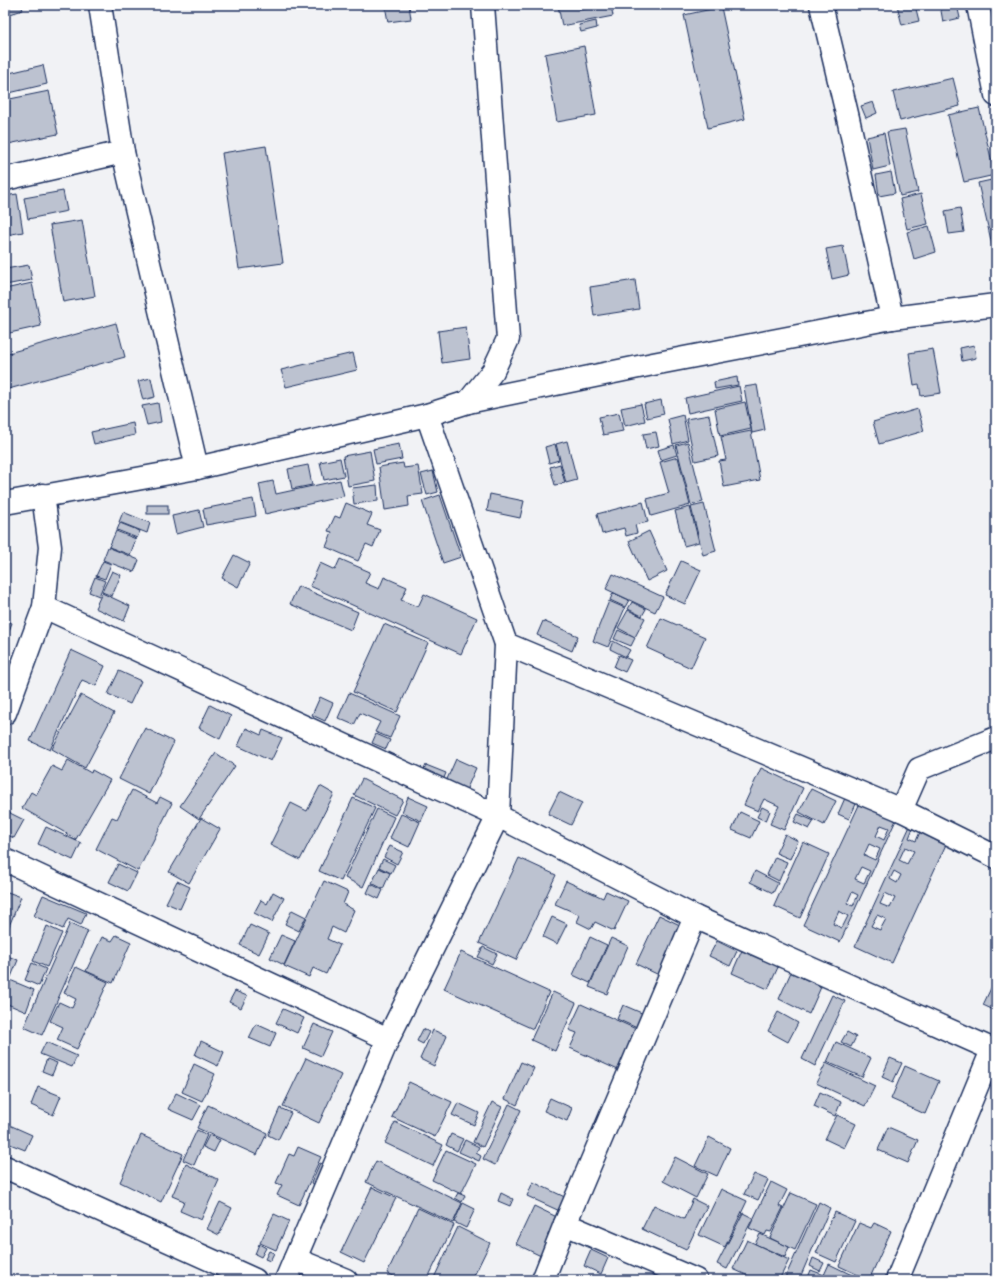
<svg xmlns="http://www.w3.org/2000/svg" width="1001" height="1285" font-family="Itim,sans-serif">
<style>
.building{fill:#bcc2d0;stroke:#1b2f5e;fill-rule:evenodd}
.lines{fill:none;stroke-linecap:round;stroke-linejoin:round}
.minor-casing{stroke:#1b2f5e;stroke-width:25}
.major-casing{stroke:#1b2f5e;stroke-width:25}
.minor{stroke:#fff;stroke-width:22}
.major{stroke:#fff;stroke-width:22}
</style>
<rect width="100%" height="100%" fill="#f1f2f5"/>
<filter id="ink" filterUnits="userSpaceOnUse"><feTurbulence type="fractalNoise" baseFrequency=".025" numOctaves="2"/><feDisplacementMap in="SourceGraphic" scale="8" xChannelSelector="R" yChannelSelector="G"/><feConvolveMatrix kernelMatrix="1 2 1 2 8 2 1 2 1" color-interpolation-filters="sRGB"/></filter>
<g filter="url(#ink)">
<!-- building -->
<g class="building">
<polygon points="7,5 21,5 23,10 10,14"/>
<polygon points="385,5 409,5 411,19 388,22"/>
<polygon points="558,5 579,5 580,10 591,8 591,5 611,5 613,16 562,26"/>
<polygon points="897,5 915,5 919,21 902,25"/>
<polygon points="940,5 957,5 960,18 943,22"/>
<polygon points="721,7 745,119 708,128 684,15"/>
<polygon points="596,21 597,28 581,32 579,25"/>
<polygon points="584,46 596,115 557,122 545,54"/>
<polygon points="43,65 47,84 5,94 5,74"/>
<polygon points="953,78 960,106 900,121 893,92"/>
<polygon points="49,91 58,134 8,144 5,131 5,100"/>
<polygon points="873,102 877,113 866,118 861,106"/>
<polygon points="979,108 995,175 964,182 948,115"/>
<polygon points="905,129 918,192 900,196 887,132"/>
<polygon points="884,133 890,166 873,170 867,137"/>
<polygon points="266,146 283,263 239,269 222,153"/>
<polygon points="891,172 895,193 879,196 876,175"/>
<polygon points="996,179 996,244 992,245 978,183"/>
<polygon points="63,191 67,211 28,219 24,198"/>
<polygon points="17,194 23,232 6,235 5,196"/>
<polygon points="921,194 928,224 907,229 900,199"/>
<polygon points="960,208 964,232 949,234 945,211"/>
<polygon points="82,220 95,296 63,302 50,225"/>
<polygon points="929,226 936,252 914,259 907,232"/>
<polygon points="843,246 849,275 832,279 826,249"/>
<polygon points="29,265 32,280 5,285 5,269"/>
<polygon points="635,280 639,309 594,316 590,287"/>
<polygon points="32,283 41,326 5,334 5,289"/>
<polygon points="116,323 125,357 5,390 5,354"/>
<polygon points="466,327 470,359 442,363 438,331"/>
<polygon points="974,345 976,358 962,361 960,348"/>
<polygon points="933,349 941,393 921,396 919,384 914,385 909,353"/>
<polygon points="353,353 357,370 286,387 281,370"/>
<polygon points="737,377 738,385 715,389 714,382"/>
<polygon points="151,378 155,397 143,400 138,381"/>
<polygon points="757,385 765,430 752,433 744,387"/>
<polygon points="739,386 742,401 688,413 685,398"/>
<polygon points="661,400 664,414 647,418 644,404"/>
<polygon points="745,402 751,429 720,436 715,409"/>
<polygon points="158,403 161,422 147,425 142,406"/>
<polygon points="641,404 645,421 625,426 621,408"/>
<polygon points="918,409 924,431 879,444 873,422"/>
<polygon points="619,413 623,431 603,435 599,417"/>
<polygon points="683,415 688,440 673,444 668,419"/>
<polygon points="709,415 718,456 695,461 686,419"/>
<polygon points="133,423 135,435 94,444 91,432"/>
<polygon points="751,431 760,480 724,487 719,461 726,460 721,437"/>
<polygon points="656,432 659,446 646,449 643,434"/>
<polygon points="567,441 577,480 566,483 556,444"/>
<polygon points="688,442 703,502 691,505 676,445"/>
<polygon points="399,444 402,459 376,464 373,449"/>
<polygon points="555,444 559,460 549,463 545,447"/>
<polygon points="674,445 677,455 661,460 658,450"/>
<polygon points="370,451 375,481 348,486 343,456"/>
<polygon points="678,457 690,505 651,516 647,499 669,493 660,462"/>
<polygon points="340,458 344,476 324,480 320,462"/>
<polygon points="403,463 404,468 418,466 423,494 408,496 409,506 385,510 379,467"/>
<polygon points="560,464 565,483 555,485 550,467"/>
<polygon points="308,465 312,485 292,489 288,469"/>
<polygon points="433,471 438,492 427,495 421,474"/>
<polygon points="340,480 344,496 265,514 259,484 273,481 276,494"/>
<polygon points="377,485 378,501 354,504 352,488"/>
<polygon points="490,494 524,501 520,518 487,511"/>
<polygon points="440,495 461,557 443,563 422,501"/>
<polygon points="253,499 256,516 206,525 203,509"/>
<polygon points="643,502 648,522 635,525 637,533 626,536 624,528 602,534 597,514"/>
<polygon points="346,503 372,514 367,525 380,530 373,547 366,544 358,561 326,547 332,532 328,531 335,516 340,518"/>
<polygon points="704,504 716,551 703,555 691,507"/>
<rect x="147" y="505" width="21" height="9"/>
<polygon points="690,507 699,542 684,546 675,511"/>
<polygon points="199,510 203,527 176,534 172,516"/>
<polygon points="123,512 150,523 147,533 119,522"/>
<polygon points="120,523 140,531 137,538 117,530"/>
<polygon points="116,531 136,539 130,555 109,547"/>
<polygon points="649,531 667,571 647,581 629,541"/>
<polygon points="108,547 139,560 134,572 103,560"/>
<polygon points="234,555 250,563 238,587 222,578"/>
<polygon points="340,559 370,572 365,583 379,589 384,577 407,587 401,600 418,607 424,594 477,618 461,654 310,586 320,563 335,570"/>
<polygon points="103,561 111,564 105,579 96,576"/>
<polygon points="681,561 701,570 685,604 665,595"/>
<polygon points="112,571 121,575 112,596 102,592"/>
<polygon points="613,574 663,597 655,612 606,589"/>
<polygon points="95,577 105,581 99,596 89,592"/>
<polygon points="298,586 358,612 351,630 290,604"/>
<polygon points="102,593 130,606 124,621 95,608"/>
<polygon points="613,593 629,600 625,607 610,600"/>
<polygon points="609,601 625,608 608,647 593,641"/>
<polygon points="632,602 646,609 642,616 628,609"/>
<polygon points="628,610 645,618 635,637 618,628"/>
<polygon points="661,618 705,637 691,668 647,648"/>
<polygon points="5,620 12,623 5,641"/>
<polygon points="543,621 578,636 572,651 537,635"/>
<polygon points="384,624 428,643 397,712 353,692"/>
<polygon points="618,630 635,638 631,646 614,639"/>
<polygon points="613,641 630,650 626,657 610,649"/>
<polygon points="71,650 105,666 96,686 82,680 50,750 30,741"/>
<polygon points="619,655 631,660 625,672 614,667"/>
<polygon points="119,671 141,681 130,704 108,694"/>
<polygon points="349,693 400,716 390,738 375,732 380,722 360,713 354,725 338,718"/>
<polygon points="81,695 114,713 85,768 52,749"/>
<polygon points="320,697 333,703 325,721 312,715"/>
<polygon points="210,705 231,716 220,739 199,728"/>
<polygon points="145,728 174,742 149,794 119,779"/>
<polygon points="246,728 261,735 263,730 282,738 271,761 238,746"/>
<polygon points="376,734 390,740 386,749 372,743"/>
<polygon points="216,753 235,766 199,819 180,806"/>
<polygon points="456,759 476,768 464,795 444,786"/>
<polygon points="68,760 91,773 92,770 110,780 76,839 22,808 31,792 36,795 52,766 62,771"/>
<polygon points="426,765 446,773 440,788 420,779"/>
<polygon points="761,768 803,788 784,830 770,824 779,806 764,799 758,811 744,805"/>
<polygon points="362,779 403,800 395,815 354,795"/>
<polygon points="320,786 334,794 300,860 270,845 291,803 307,811"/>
<polygon points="811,789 836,801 824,825 799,812"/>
<polygon points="132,790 157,803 160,797 172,803 138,871 96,849 112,817 117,819"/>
<polygon points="559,792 582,803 571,825 548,814"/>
<polygon points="408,797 428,806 421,821 402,812"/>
<polygon points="353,798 375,808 341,881 319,871"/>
<polygon points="845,798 856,804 849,819 838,814"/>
<path d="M860,803L896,820L840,942L803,925ZM881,825L889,828L884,840L876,836ZM869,844L880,849L875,860L864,855ZM861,867L870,871L864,883L855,879ZM852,892L858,895L853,906L847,903ZM839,911L848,916L842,928L833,924Z"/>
<polygon points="762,807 770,811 766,821 757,817"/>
<polygon points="377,809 394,817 363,887 345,878"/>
<polygon points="8,812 24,820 14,838 5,834 5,819"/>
<polygon points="740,812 759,821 751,838 732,830"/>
<polygon points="401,814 420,822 409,847 390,838"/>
<polygon points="798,814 814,821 809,829 794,822"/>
<polygon points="201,818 220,829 189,883 169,872"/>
<path d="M911,824L948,840L892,963L855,946ZM913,828L920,832L916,841L909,838ZM905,847L914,851L907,864L899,860ZM894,871L901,875L897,883L890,879ZM885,893L895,898L890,908L880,904ZM877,915L886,919L880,930L871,926Z"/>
<polygon points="46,827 81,843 73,860 38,844"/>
<polygon points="785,834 798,841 790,859 776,853"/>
<polygon points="803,842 829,854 800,918 774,906"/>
<polygon points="390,846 403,852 397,864 384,857"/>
<polygon points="775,857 787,862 779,881 767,875"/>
<polygon points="519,858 556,875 516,960 479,943"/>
<polygon points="383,859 395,865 391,873 379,867"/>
<polygon points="118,864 137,873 128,891 109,882"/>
<polygon points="379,868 390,873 383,889 372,883"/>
<polygon points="755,871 778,883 773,893 750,882"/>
<polygon points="177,881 190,887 180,909 166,903"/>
<polygon points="324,881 348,892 343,904 354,910 344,933 332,927 327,939 340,945 326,974 313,968 309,977 284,966"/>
<polygon points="566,881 603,898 606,891 628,901 614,931 595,922 591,929 577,922 580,915 555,904"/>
<polygon points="371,884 383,890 379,899 367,893"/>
<polygon points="5,891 21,897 5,936"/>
<polygon points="273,892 284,898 272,922 254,913 261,900 267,904"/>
<polygon points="43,895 86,913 81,925 68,919 63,929 34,916"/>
<polygon points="292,910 306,917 299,931 285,924"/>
<polygon points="659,915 684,927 661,976 636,964"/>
<polygon points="552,917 567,924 557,944 543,937"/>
<polygon points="70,923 88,931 42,1035 24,1027"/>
<polygon points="250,925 269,934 259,954 240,945"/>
<polygon points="47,926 62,933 47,967 33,961"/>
<polygon points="116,935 131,942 113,983 86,971 102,937 112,941"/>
<polygon points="281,935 295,941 284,965 270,958"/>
<polygon points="590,937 607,945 590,983 573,975"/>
<polygon points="611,938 628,946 607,994 589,987"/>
<polygon points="717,941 737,951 730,966 709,956"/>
<polygon points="483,947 497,954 492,964 478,957"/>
<polygon points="743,948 779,965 768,989 732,973"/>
<polygon points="461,952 549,992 533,1029 444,989"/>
<polygon points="5,955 18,960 11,977 5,975"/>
<polygon points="32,963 46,969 39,986 25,980"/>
<polygon points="76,967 108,982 77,1049 57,1040 63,1027 50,1021 59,1002 72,1008 76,999 64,993"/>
<polygon points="791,972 821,987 809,1014 779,999"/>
<polygon points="5,978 34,990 26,1012 5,1003"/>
<polygon points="992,986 996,988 996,1011 983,1005"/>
<polygon points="235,991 247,996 241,1008 229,1002"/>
<polygon points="553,992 576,1003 555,1051 531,1040"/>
<polygon points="832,995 845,1001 815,1066 802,1059"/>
<polygon points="581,1004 636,1029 618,1070 570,1048 577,1033 569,1030"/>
<polygon points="623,1005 644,1014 637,1028 617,1019"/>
<polygon points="283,1009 304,1018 297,1033 276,1023"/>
<polygon points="778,1012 798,1023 788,1042 768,1031"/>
<polygon points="256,1024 276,1033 270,1047 249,1038"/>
<polygon points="314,1024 332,1032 321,1056 303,1048"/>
<polygon points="423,1029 429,1032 423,1044 417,1041"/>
<polygon points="433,1030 447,1036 434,1066 420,1059"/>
<polygon points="847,1032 856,1037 851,1047 841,1042"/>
<polygon points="201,1041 224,1052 218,1066 195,1055"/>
<polygon points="46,1042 77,1056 72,1067 40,1054"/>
<polygon points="836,1042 871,1058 862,1077 827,1062"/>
<polygon points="306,1058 341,1075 319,1123 283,1106"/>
<polygon points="890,1058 902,1063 893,1082 882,1077"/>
<polygon points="47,1059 57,1063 52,1075 42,1071"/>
<polygon points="521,1062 534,1068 517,1105 505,1099"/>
<polygon points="826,1063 875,1086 865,1106 816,1083"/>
<polygon points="194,1064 215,1074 202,1101 182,1092"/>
<polygon points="905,1066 939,1081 925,1114 891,1099"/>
<polygon points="409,1082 452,1102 435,1137 392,1117"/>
<polygon points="38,1087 61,1096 53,1115 31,1105"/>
<polygon points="820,1092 841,1102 835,1116 814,1106"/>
<polygon points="176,1093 201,1105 193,1120 168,1109"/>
<polygon points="550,1098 572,1108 567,1121 544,1111"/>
<polygon points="492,1102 502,1107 483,1147 473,1142"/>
<polygon points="458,1103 479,1113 474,1125 452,1115"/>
<polygon points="509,1104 521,1110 495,1165 483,1159"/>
<polygon points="208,1105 267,1133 257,1155 197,1128"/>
<polygon points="280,1108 291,1113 278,1140 268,1135"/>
<polygon points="837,1115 856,1124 844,1148 825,1139"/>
<polygon points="395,1122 443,1145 433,1166 385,1143"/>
<polygon points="5,1123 32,1135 25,1150 5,1142"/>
<polygon points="888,1127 918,1140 908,1163 878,1150"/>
<polygon points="197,1130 207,1135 194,1165 183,1160"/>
<polygon points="451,1134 463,1139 457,1151 446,1145"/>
<polygon points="141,1135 183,1154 161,1202 120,1182"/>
<polygon points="209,1135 220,1140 214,1152 203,1147"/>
<polygon points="709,1137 730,1148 717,1176 695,1166"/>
<polygon points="465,1140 479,1147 476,1153 481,1156 479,1161 459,1152"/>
<polygon points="298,1147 321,1157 299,1205 277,1195 282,1185 276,1183 289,1154 294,1156"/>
<polygon points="446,1150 476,1164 461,1194 432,1180"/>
<polygon points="675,1157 708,1174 696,1198 663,1181"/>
<polygon points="376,1161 462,1203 453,1223 366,1182"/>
<polygon points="320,1163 327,1166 318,1186 311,1183"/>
<polygon points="186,1164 219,1180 201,1220 180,1211 184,1201 172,1196"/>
<polygon points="754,1174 768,1180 758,1200 744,1194"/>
<polygon points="533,1182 571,1200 564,1213 527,1196"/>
<polygon points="771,1182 787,1190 779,1206 783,1208 771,1232 767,1231 765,1235 749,1228"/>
<polygon points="372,1187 396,1198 364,1263 341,1252"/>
<polygon points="721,1189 747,1201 725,1247 699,1235"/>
<polygon points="458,1193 465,1196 462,1202 455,1198"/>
<polygon points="501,1193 513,1199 510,1206 498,1201"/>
<polygon points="791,1193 816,1204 795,1250 770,1238"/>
<polygon points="693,1199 707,1206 686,1250 642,1229 654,1205 684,1219"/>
<polygon points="220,1202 232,1208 219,1235 207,1229"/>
<polygon points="819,1202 830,1208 799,1280 784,1280"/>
<polygon points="463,1203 475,1209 466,1228 454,1222"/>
<polygon points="534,1206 561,1219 543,1257 516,1244"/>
<polygon points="418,1208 454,1225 427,1280 402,1280 387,1273"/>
<polygon points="835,1212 855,1221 836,1262 816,1253"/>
<polygon points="743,1213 753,1218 727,1269 717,1264"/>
<polygon points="274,1214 289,1221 276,1250 260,1243"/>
<polygon points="859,1223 871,1228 874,1223 891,1231 869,1280 839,1266"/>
<polygon points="458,1227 490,1243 472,1280 433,1280"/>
<polygon points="760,1234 789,1247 785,1257 755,1244"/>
<polygon points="747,1240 789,1260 779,1280 757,1280 733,1269"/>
<polygon points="259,1244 266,1248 261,1257 255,1254"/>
<polygon points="591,1250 608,1258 601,1274 584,1266"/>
<polygon points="269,1251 274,1253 270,1261 265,1259"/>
<polygon points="813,1258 824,1263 820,1271 810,1266"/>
<polygon points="829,1264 854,1276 852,1280 807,1280 811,1270 824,1275"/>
</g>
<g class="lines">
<defs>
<g id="minor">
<polyline points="100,5 123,152 197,468"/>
<polyline points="821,5 848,118 892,318"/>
<polyline points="978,5 996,95"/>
<polyline points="5,179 123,152"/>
<polyline points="468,402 493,371 508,339 483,5"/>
<polyline points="5,503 197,468 427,415 468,402 653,364 892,318 996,305"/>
<polyline points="44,607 498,816 695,917 996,1051"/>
<polyline points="506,644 901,810 996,857"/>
<polyline points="901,810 919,769 996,738"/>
<polyline points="5,860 388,1039"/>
<polyline points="5,1167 255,1280"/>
<polyline points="565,1224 696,1280"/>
<polyline points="295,1259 346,1280"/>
<polyline points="286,1280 388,1039 498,816 506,644 427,415"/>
<polyline points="543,1280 565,1224 695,917"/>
<polyline points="897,1280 992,1050"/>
</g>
<polyline id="major" points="5,713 44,607 50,547 43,495"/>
</defs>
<!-- minor casing -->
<use href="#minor" class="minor-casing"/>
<!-- major casing -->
<use href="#major" class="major-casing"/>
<!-- minor -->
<use href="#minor" class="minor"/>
<!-- major -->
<use href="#major" class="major"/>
</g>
</g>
<!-- margin -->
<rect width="1001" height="1285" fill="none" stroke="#fff" stroke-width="20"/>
<rect x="10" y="10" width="981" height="1265" fill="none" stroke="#1b2f5e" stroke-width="1.5" filter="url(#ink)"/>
</svg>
